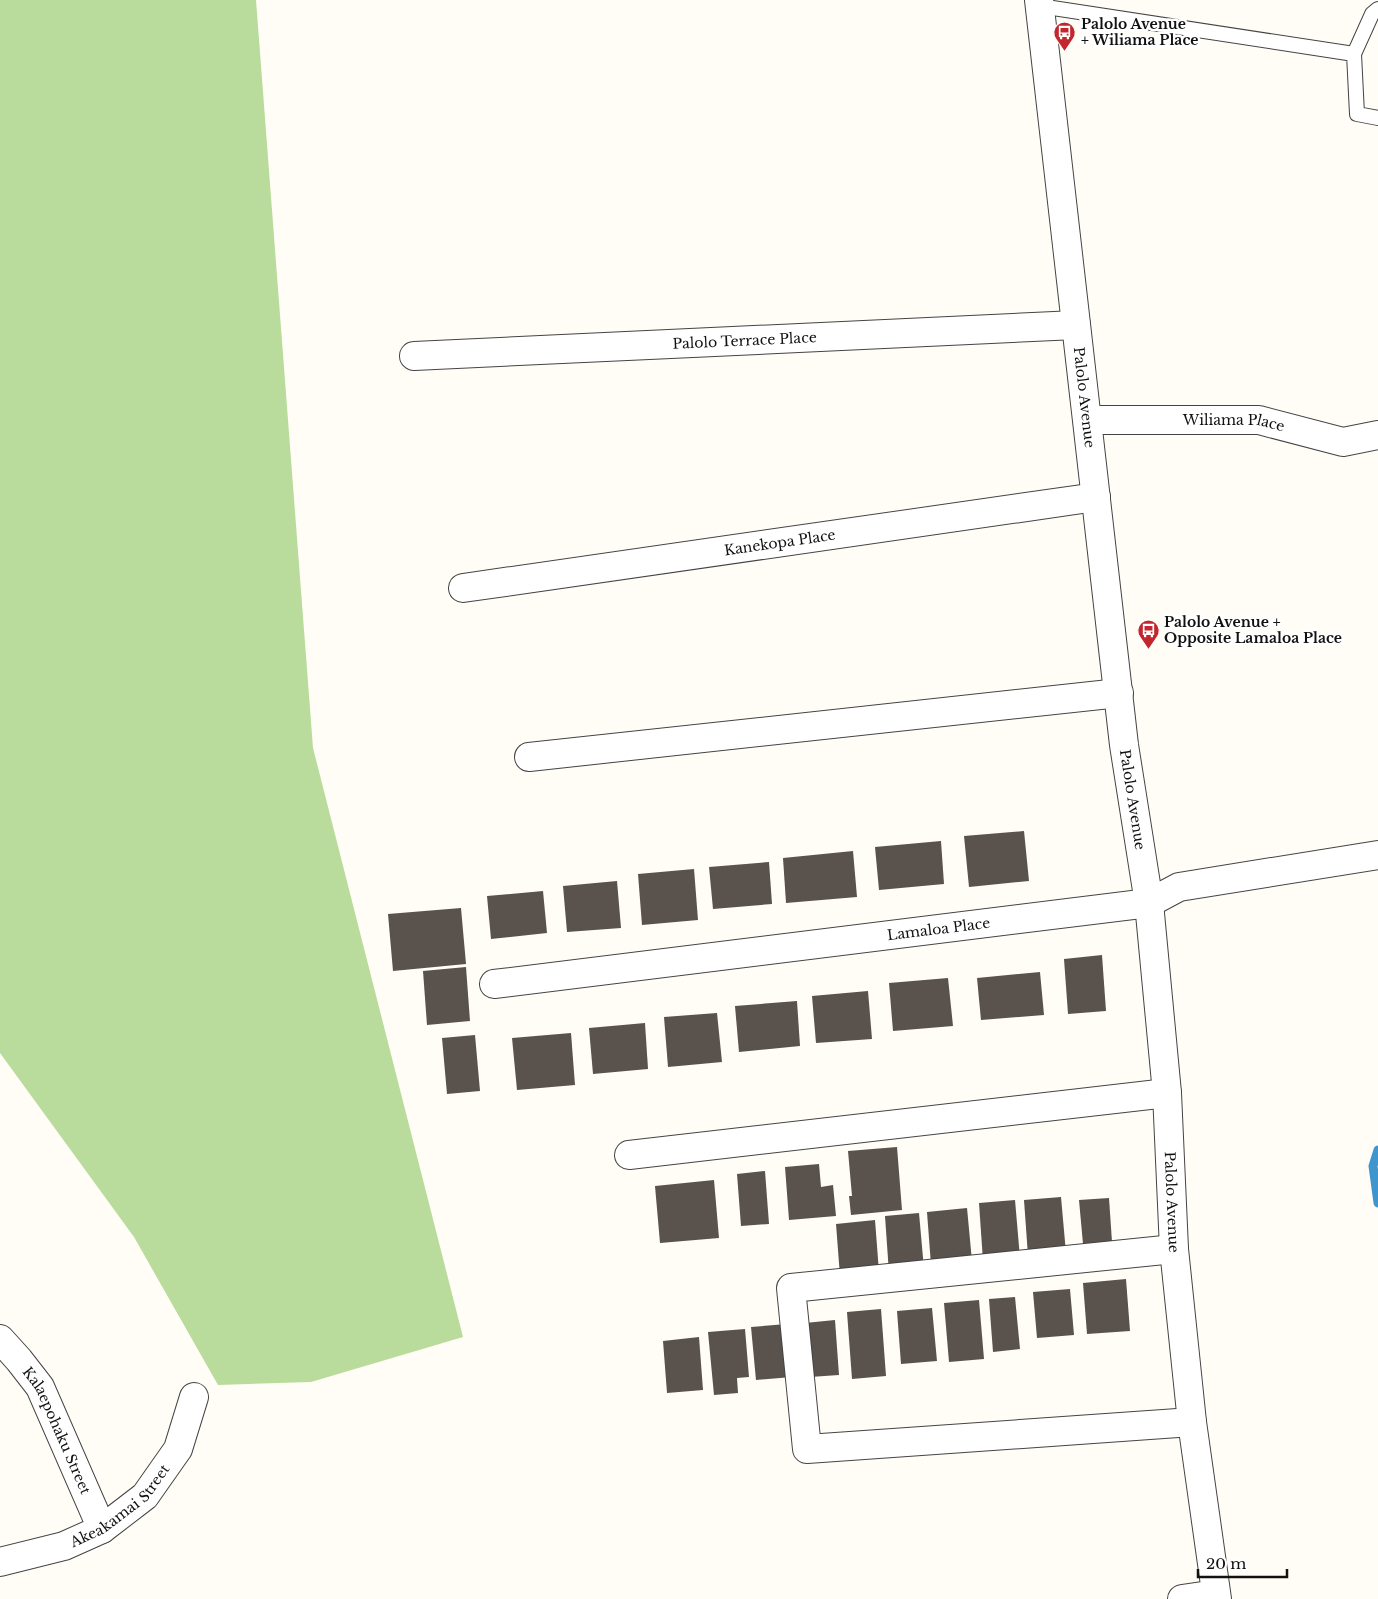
<svg xmlns="http://www.w3.org/2000/svg" width="1378" height="1599" font-family="'Libre Baskerville',serif">
<style>
.forest{fill:#b9dc9c}
.lines{fill:none;stroke-linecap:round;stroke-linejoin:round}
.stream{stroke:#3f96cf;stroke-width:9}
.building{fill:#5a524d}
.service-casing{stroke:#444;stroke-width:16}
.minor-casing{stroke:#444;stroke-width:30}
.tertiary-casing{stroke:#444;stroke-width:30}
.service{stroke:#fff;stroke-width:14}
.minor{stroke:#fff;stroke-width:28}
.tertiary{stroke:#fff;stroke-width:28}
.labels{text-anchor:middle;stroke-width:5;stroke-linejoin:round;paint-order:stroke}
.poi-label{font-size:14px;font-weight:bold;fill:#111;stroke:#fff;text-anchor:start}
.street-label{font-size:14px;fill:#111;stroke:#fff}
</style>
<rect width="100%" height="100%" fill="#fffdf5"/>
<!-- forest -->
<polygon class="forest" points="0,0 256,0 313,748 463,1337 311,1382 218,1385 134,1237 0,1053"/>
<g class="lines">
<!-- stream -->
<polyline class="stream" points="1378,1150 1373,1166 1378,1203"/>
</g>
<!-- building -->
<g class="building">
<polygon points="1024,831 1029,881 969,887 964,836"/>
<polygon points="941,841 944,884 879,890 875,847"/>
<polygon points="853,851 857,897 786,903 783,858"/>
<polygon points="769,862 772,904 713,909 709,867"/>
<polygon points="694,869 698,920 642,925 638,874"/>
<polygon points="617,881 621,928 567,932 563,886"/>
<polygon points="543,891 547,933 491,939 487,896"/>
<polygon points="461,908 466,964 393,971 388,914"/>
<polygon points="1102,955 1106,1011 1068,1014 1064,959"/>
<polygon points="466,967 470,1021 427,1025 423,971"/>
<polygon points="1040,972 1044,1015 981,1020 977,978"/>
<polygon points="948,978 953,1026 893,1031 889,983"/>
<polygon points="868,991 872,1039 816,1043 812,996"/>
<polygon points="797,1001 800,1046 739,1052 735,1006"/>
<polygon points="717,1013 722,1062 668,1067 664,1017"/>
<polygon points="645,1023 648,1069 593,1074 589,1028"/>
<polygon points="571,1033 575,1085 517,1090 512,1038"/>
<polygon points="475,1035 480,1091 447,1094 442,1038"/>
<polygon points="897,1147 902,1210 851,1215 849,1196 852,1196 848,1151"/>
<polygon points="819,1164 821,1187 833,1185 836,1216 789,1220 785,1167"/>
<polygon points="765,1171 769,1224 741,1226 737,1174"/>
<polygon points="714,1180 719,1238 660,1243 655,1186"/>
<polygon points="1061,1197 1066,1253 1028,1256 1024,1200"/>
<polygon points="1109,1198 1112,1242 1083,1244 1079,1200"/>
<polygon points="1015,1200 1020,1258 983,1261 979,1203"/>
<polygon points="967,1208 972,1261 931,1265 927,1212"/>
<polygon points="919,1213 924,1269 889,1273 885,1216"/>
<polygon points="875,1220 879,1272 840,1276 836,1224"/>
<polygon points="1126,1279 1130,1331 1087,1334 1083,1283"/>
<polygon points="1070,1289 1074,1335 1037,1338 1033,1292"/>
<polygon points="1015,1297 1020,1349 993,1352 989,1299"/>
<polygon points="979,1300 984,1359 949,1362 944,1303"/>
<polygon points="932,1308 937,1361 901,1364 897,1311"/>
<polygon points="881,1309 886,1376 852,1379 847,1312"/>
<polygon points="835,1320 839,1375 810,1377 805,1323"/>
<polygon points="787,1324 792,1377 756,1380 751,1327"/>
<polygon points="745,1329 749,1377 737,1378 738,1393 714,1395 708,1332"/>
<polygon points="699,1337 703,1390 667,1393 663,1341"/>
</g>
<g class="lines">
<defs>
<g id="service">
<polyline points="1040,6 1354,54 1357,114 1378,118"/>
<polyline points="1354,54 1372,14 1378,9"/>
</g>
<g id="minor">
<path id="s1" d="M414,356L1076,325"/>
<path id="s2" d="M1088,420H1259L1343,442L1378,435"/>
<path id="s3" d="M463,588L1096,497"/>
<polyline points="529,757 1119,693"/>
<path id="s4" d="M494,984L1149,903L1179,887L1378,855"/>
<polyline points="629,1155 1167,1093"/>
<polyline points="1174,1249 791,1288 807,1449 1192,1422"/>
<path id="s5" d="M0,1339L19,1360L40,1387L102,1529"/>
<path id="s6" d="M0,1562L64,1546L102,1529L145,1496L178,1449L194,1397"/>
<polyline points="1182,1599 1216,1594"/>
</g>
<g id="tertiary">
<path id="s7" d="M1039,0L1124,745L1149,903L1167,1093L1174,1249L1192,1422L1217,1599"/>
</g>
</defs>
<!-- service casing -->
<use href="#service" class="service-casing"/>
<!-- minor casing -->
<use href="#minor" class="minor-casing"/>
<!-- tertiary casing -->
<use href="#tertiary" class="tertiary-casing"/>
<!-- service -->
<use href="#service" class="service"/>
<!-- minor -->
<use href="#minor" class="minor"/>
<!-- tertiary -->
<use href="#tertiary" class="tertiary"/>
</g>
<!-- icons -->
<defs>
<symbol id="bus-pin" viewBox="-11 -11 22 30"><path d="M0 17L-7.5 6A9.5 9.5 0 1 1 7.5 6Z" fill="#c4262e" stroke="#fff"/><path d="M-5-6H5V4H4V6H2V4H-2V6H-4V4H-5ZM-3.5-4V0h7V-4ZM-3.5 1.2v1.5H-2V1.2ZM2 1.2v1.5H3.5V1.2Z" fill="#fff"/></symbol>
</defs>
<g fill-rule="evenodd">
<use href="#bus-pin" x="1052" y="20" width="25" height="34"/>
<use href="#bus-pin" x="1136" y="618" width="25" height="34"/>
</g>
<g class="labels">
<!-- poi labels -->
<g class="poi-label">
<text x="1081" y="29">Palolo Avenue<tspan x="1081" dy="16">+ Wiliama Place</tspan></text>
<text x="1164" y="627">Palolo Avenue +<tspan x="1164" dy="16">Opposite Lamaloa Place</tspan></text>
</g>
<!-- street labels -->
<g class="street-label">
<text dy="5" stroke="none"><textPath href="#s1" startOffset="331">Palolo Terrace Place</textPath></text>
<text dy="5" stroke="none"><textPath href="#s7" startOffset="400">Palolo Avenue</textPath></text>
<text dy="5" stroke="none"><textPath href="#s2" startOffset="146">Wiliama Place</textPath></text>
<text dy="5" stroke="none"><textPath href="#s3" startOffset="320">Kanekopa Place</textPath></text>
<text dy="5" stroke="none"><textPath href="#s7" startOffset="805">Palolo Avenue</textPath></text>
<text dy="5" stroke="none"><textPath href="#s4" startOffset="448">Lamaloa Place</textPath></text>
<text dy="5" stroke="none"><textPath href="#s7" startOffset="1210">Palolo Avenue</textPath></text>
<text dy="5" stroke="none"><textPath href="#s5" startOffset="109">Kalaepohaku Street</textPath></text>
<text dy="5" stroke="none"><textPath href="#s6" startOffset="136">Akeakamai Street</textPath></text>
</g>
</g>
<!-- scale -->
<path d="M1198 1569v8h89v-8" fill="none" stroke="#111111" stroke-width="2.5"/>
<text x="1206" y="1569" font-size="15" fill="#111111" stroke="#ffffff" stroke-width="4" paint-order="stroke">20 m</text>
</svg>
